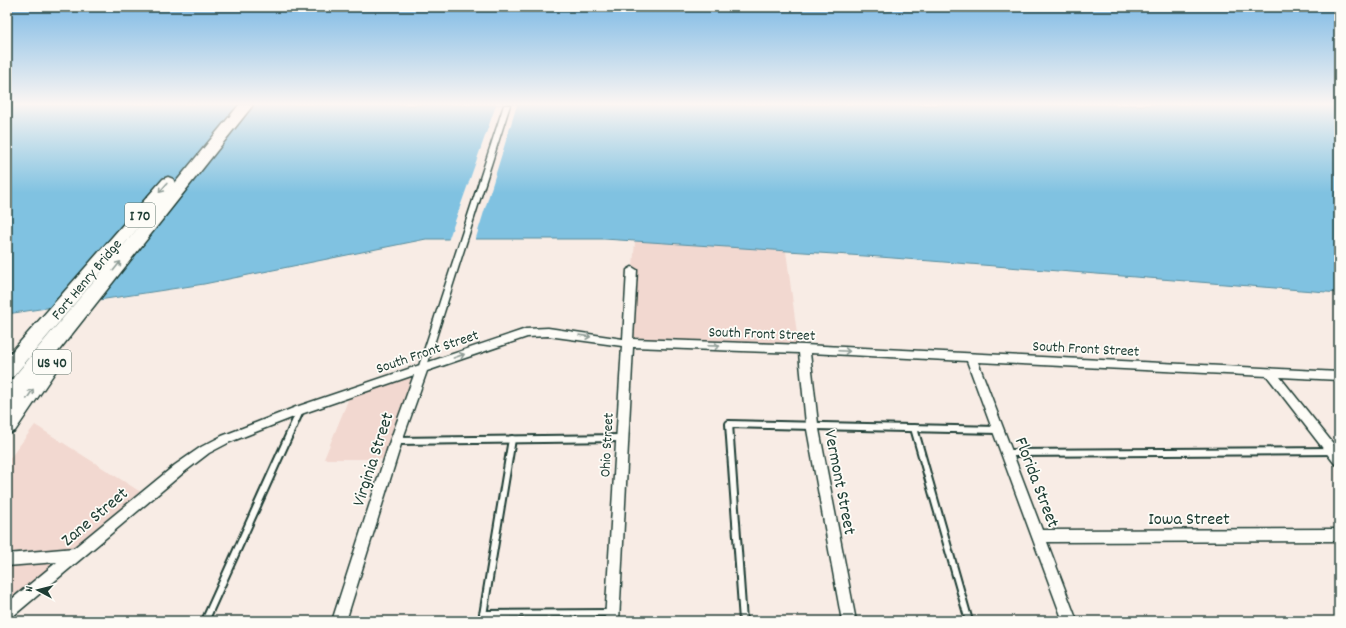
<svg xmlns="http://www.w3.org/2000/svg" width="1346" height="628" font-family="Dekko,sans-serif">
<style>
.built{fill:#f2d8d0}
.water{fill:#80c2e1;stroke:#598d9c}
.pier{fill:#f8ece5}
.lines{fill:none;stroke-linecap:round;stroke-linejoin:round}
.service-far1-casing{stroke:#1f3d34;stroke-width:8}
.service-casing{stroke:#1f3d34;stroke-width:10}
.pedestrian-casing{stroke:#1f3d34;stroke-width:3}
.minor-casing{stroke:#1f3d34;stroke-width:3}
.motorway-casing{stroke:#1f3d34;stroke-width:3}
.service-far1{stroke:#fdfcf7;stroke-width:5}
.service{stroke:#fdfcf7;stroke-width:6}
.pedestrian{fill:#fdfcf7;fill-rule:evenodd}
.minor{fill:#fdfcf7;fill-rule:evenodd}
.motorway{fill:#fdfcf7;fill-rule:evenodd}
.oneway{stroke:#8e9c96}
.labels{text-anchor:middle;stroke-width:3.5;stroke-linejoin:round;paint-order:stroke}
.shield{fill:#fdfcf7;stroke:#62766e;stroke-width:1}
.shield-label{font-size:14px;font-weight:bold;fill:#1f3d34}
.street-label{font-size:15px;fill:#1f3d34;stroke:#fdfcf7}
.near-street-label{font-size:18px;fill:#1f3d34;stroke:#fdfcf7}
</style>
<rect width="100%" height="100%" fill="#f8ece5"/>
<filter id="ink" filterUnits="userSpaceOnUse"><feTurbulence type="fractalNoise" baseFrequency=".025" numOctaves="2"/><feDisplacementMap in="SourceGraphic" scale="8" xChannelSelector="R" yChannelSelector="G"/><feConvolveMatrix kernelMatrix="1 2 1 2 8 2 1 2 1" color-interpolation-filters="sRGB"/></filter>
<g filter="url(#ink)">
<!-- built -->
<g class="built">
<polygon points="635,241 786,251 799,349 627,343"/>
<polygon points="422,369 390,459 324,459 351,393"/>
<polygon points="35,425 147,496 7,612 7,462"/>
<polygon points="612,613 612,621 534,621 535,614"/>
</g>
<!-- water -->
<polygon class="water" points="7,105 1339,105 1339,293 880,257 604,239 426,239 204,284 7,314"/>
<!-- pier -->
<polygon class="pier" points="496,105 517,105 475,241 448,241"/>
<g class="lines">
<defs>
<polyline id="service-far1" points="299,412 300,410"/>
<g id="service">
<polyline points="914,428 969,621"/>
<polyline points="396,441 622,438"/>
<polyline points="1008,453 1339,451"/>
<polyline points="483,614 612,613"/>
<polyline points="205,621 300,411"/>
<polyline points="482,621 512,439"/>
<polyline points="743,621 729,424 998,430"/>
</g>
<polygon id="pedestrian" points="504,105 510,105 426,369 425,371 419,371 418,369"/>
<polygon id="minor" points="632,267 637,270 633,339 804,345 1339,372 1339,380 1280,377 1339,451 1339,465 1335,464 1267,376 978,362 1042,530 1339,529 1339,541 1047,542 1077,621 1063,621 967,361 810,353 818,424 856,621 842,621 806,424 799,353 633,347 619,621 605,621 622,346 548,336 527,337 427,371 402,441 346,621 332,621 390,441 414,375 304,413 230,442 209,453 183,473 12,617 7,619 7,603 57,562 7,566 7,554 74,548 175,465 201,447 222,436 296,407 526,329 548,328 623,339 627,270"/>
<polygon id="motorway" points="239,105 253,105 53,358 57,359 60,364 57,369 15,431 7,434 7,385 158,204 14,376 7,379 7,357 163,179 168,177 173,179 175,183"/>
</defs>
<!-- service-far1 casing -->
<use href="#service-far1" class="service-far1-casing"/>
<!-- service casing -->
<use href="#service" class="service-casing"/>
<!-- pedestrian casing -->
<use href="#pedestrian" class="pedestrian-casing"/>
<!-- minor casing -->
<use href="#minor" class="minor-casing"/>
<!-- motorway casing -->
<use href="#motorway" class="motorway-casing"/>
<!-- service-far1 -->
<use href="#service-far1" class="service-far1"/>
<!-- service -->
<use href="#service" class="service"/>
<!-- pedestrian -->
<use href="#pedestrian" class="pedestrian"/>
<!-- minor -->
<use href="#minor" class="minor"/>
<!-- motorway -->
<use href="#motorway" class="motorway"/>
</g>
<!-- one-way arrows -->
<defs><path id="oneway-shaft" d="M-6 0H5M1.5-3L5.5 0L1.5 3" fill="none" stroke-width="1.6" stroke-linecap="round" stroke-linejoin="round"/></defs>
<g class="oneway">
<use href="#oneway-shaft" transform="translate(163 188) rotate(130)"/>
<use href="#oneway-shaft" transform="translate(117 266) rotate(-51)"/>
<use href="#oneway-shaft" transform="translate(585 336) rotate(8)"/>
<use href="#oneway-shaft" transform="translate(714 346) rotate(2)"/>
<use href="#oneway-shaft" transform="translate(844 351) rotate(3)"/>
<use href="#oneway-shaft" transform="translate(459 356) rotate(-19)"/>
<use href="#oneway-shaft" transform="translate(30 394) rotate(-56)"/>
</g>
</g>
<!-- sky -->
<linearGradient id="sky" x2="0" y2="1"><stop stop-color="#7ebae5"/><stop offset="0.54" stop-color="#fcf6f3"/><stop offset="1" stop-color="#fcf6f3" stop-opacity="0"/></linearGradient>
<rect width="1346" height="193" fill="url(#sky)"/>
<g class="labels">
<!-- shield labels -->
<g class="shield">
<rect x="125" y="203" width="30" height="24" rx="3"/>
<rect x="33" y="350" width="38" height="24" rx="3"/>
</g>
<g class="shield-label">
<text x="140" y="220">I 70</text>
<text x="52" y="367">US 40</text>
</g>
<!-- street labels -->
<g class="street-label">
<text transform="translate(86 279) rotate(-50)" y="5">Fort Henry Bridge</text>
<text transform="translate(762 333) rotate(2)" y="5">South Front Street</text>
<text transform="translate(1086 348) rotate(3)" y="5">South Front Street</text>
<text transform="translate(427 351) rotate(-19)" y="5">South Front Street</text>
<text transform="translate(606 445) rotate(-87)" y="5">Ohio Street</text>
</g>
<!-- near-street labels -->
<g class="near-street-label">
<text transform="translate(372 459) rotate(-72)" y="6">Virginia Street</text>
<text transform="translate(841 482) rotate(79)" y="6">Vermont Street</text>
<text transform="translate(1038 482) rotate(69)" y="6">Florida Street</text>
<text transform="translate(94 516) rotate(-40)" y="6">Zane Street</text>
<text x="1189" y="524">Iowa Street</text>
</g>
</g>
<!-- margin -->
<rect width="1346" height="628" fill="none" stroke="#fdfcf7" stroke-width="24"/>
<rect x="12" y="12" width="1322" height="604" fill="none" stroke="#1f3d34" stroke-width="1.5" filter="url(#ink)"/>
<!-- north arrow -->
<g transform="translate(38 590) rotate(277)" stroke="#fdfcf7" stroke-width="3" paint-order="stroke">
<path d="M0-3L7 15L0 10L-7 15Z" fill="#1f3d34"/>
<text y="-6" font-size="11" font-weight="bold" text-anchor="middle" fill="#1f3d34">N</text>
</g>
</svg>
